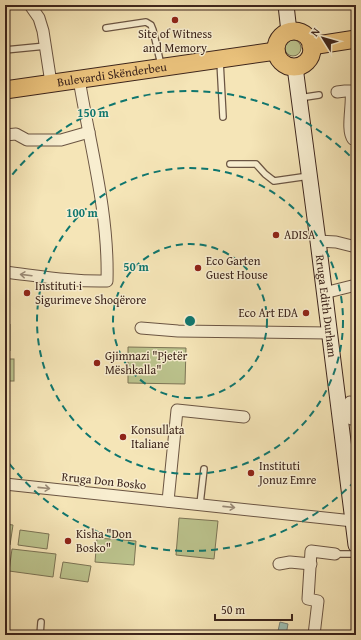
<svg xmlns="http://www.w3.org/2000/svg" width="361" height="640" font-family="'Gentium Book Plus',serif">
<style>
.green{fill:#bcc48e;stroke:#7c7455}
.water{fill:#9dbfb3;stroke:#778177}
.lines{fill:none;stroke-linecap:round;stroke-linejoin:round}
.service-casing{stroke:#6b5543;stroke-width:8}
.minor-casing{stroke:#6b5543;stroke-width:13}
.secondary-casing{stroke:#3d251c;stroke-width:17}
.primary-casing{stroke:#3d251c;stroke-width:19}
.service{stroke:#f8eed0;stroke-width:5.5}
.minor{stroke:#f8eed0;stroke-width:11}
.secondary{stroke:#f8eed0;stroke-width:15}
.primary{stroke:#eac27c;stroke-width:17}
.oneway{stroke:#9a8a76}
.ring{fill:none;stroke:#0f766e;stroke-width:2;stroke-dasharray:7 5}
.poi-dot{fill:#8f2418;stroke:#f8eed0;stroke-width:1.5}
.labels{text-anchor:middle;stroke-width:3;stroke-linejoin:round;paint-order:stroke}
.poi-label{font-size:12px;fill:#3d251c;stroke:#f8eed0;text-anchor:start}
.street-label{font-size:12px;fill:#3d251c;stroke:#f8eed0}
.centre{fill:#0f766e;stroke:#f8eed0;stroke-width:2}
.ring-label{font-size:12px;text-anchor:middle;font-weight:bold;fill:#0f766e;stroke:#f8eed0;stroke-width:3;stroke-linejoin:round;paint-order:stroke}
</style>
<rect width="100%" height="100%" fill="#f5e5b7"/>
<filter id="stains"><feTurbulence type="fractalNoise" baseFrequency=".005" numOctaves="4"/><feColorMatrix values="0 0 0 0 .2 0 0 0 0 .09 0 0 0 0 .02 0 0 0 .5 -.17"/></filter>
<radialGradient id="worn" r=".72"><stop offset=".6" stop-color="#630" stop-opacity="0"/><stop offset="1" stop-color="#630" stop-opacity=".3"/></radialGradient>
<!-- green -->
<g class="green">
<circle cx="293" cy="48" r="8"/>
<polygon points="5,323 10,324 10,351 5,351"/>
<polygon points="128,347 186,348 185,384 128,383"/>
<rect x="5" y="359" width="9" height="22"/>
<polygon points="179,518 218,521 214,559 176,555"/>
<polygon points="5,524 13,525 10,545 5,544"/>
<polygon points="20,530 49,534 47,549 18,545"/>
<polygon points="97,538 136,541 134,565 95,562"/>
<polygon points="12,549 56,554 53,577 9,571"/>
<polygon points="63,562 91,566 88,582 60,578"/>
</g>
<!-- water -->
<polygon class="water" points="280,622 288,624 286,635 277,634 280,633 278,631"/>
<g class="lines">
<defs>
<g id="service">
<polyline points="241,5 246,5"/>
<polyline points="106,28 146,22 151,25 153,30 161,65"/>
<polyline points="5,50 46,46"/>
<polyline points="220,61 223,117"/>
<polyline points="299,98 319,95"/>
<polyline points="230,164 256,164 265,174 274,181 309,176"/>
<polyline points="200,504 204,469"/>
<polyline points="335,554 356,554"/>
<polyline points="40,635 41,622"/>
</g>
<g id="minor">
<polyline points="30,5 39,18 43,31 51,83"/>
<path d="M337,92L345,91H351C353,104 346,130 353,139"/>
<polyline points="5,135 16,134 27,140 61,140 89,132"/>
<polyline points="318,241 336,242 356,247"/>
<path d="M5,272C39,276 73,282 107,281C109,213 90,146 79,79"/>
<polyline points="324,293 356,285"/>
<polyline points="141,328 178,331 329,333"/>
<polyline points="350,402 351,419"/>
<polyline points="5,484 353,521"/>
<polyline points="168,501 177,410 244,417"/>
<polyline points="279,564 290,562 311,564"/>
<polyline points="314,635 318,601 308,599 311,551 335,554"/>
</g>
<g id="secondary">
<polyline points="286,5 289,32"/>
<path id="s1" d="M295,67L318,241L356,545"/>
</g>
<g id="primary">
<circle cx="294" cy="49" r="18"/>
<polyline points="311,46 356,39"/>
<path id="s2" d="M5,90L276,51"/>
</g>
</defs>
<!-- service casing -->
<use href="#service" class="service-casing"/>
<!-- minor casing -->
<use href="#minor" class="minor-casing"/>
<!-- secondary casing -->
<use href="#secondary" class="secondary-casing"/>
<!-- primary casing -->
<use href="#primary" class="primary-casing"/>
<!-- service -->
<use href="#service" class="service"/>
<!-- minor -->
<use href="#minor" class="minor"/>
<!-- secondary -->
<use href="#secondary" class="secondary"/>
<!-- primary -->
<use href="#primary" class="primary"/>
</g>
<!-- one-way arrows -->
<defs><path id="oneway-shaft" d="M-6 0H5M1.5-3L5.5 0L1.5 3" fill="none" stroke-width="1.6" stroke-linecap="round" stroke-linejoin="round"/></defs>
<g class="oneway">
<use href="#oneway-shaft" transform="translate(26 275) rotate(-173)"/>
<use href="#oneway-shaft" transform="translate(44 488) rotate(6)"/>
<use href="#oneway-shaft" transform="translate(229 507) rotate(6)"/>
</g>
<!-- distance rings -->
<g class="ring">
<circle cx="190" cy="321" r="77"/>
<circle cx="190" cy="321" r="153"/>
<path d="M355 481A230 230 0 0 1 5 458M5 184A230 230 0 0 1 355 161"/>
</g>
<!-- markers -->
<g class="poi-dot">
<circle cx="175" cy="20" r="4"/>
<circle cx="276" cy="235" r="4"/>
<circle cx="198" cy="268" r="4"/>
<circle cx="27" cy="293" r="4"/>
<circle cx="306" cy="313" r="4"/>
<circle cx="97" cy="363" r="4"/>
<circle cx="123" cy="437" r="4"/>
<circle cx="251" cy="473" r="4"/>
<circle cx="68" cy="541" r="4"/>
</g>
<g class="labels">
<!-- poi labels -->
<g class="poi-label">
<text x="175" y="38" text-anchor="middle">Site of Witness<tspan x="175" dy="14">and Memory</tspan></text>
<text x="284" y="239">ADISA</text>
<text x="206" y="265">Eco Garten<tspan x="206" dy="14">Guest House</tspan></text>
<text x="35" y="290">Instituti i<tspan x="35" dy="14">Sigurimeve Shoqërore</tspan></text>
<text x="298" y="317" text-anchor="end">Eco Art EDA</text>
<text x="105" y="360">Gjimnazi "Pjetër<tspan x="105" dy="14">Mëshkalla"</tspan></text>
<text x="131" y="434">Konsullata<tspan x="131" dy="14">Italiane</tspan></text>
<text x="259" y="470">Instituti<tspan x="259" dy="14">Jonuz Emre</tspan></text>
<text x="76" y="538">Kisha "Don<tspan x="76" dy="14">Bosko"</tspan></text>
</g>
<!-- street labels -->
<g class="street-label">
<text dy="4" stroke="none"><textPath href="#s2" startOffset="108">Bulevardi Skënderbeu</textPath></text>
<text dy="4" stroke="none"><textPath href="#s1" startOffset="241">Rruga Edith Durham</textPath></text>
<text transform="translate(104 481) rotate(6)" y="4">Rruga Don Bosko</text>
</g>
</g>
<circle cx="190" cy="321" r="6" class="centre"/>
<g class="ring-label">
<text x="93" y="117">150 m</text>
<text x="82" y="217">100 m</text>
<text x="136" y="271">50 m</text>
</g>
<!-- margin -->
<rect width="361" height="640" fill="none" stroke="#f5e5b7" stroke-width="20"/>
<rect x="6" y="6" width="349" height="628" fill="none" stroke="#3d251c" stroke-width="2"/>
<rect x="10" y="10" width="341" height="620" fill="none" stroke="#3d251c"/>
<!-- north arrow -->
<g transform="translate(323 38) rotate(307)" stroke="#f8eed0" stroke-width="3" paint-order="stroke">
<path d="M0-3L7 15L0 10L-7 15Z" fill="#3d251c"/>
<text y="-6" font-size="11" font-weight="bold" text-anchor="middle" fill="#3d251c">N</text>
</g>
<!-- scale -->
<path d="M215 614v6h77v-6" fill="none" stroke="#3d251c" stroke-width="2"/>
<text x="221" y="614" font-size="12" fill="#3d251c" stroke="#f8eed0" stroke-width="3" paint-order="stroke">50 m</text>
<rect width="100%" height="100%" filter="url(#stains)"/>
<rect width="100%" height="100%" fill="url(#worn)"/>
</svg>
